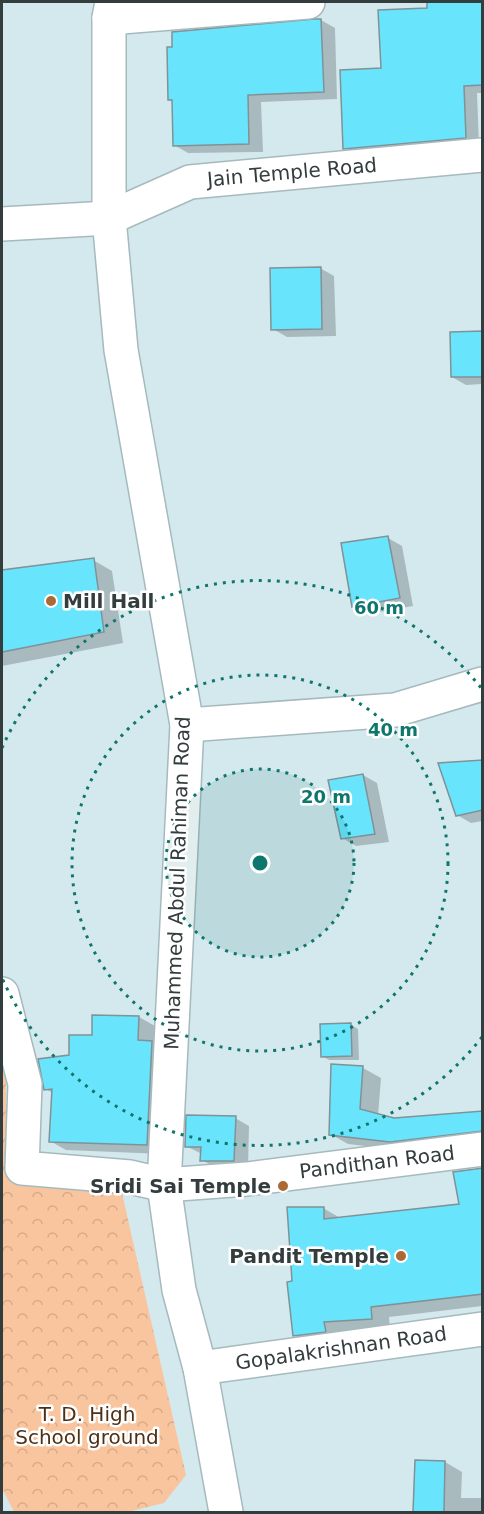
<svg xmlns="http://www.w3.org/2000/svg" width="484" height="1514" font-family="'DejaVu Sans',sans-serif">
  <defs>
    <pattern id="forest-crowns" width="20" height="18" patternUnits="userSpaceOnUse" patternTransform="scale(1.5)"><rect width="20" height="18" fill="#f9c59f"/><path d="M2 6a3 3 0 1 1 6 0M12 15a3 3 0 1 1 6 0" fill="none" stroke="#d6aa8a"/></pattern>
  </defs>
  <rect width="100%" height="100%" fill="#d4e9ee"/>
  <path fill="url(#forest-crowns)" d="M2 1055 6 1079V1174L30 1185 122 1193 186 1475 164 1503 128 1512H14L2 1488Z"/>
  <g fill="#0003">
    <path d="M428 2H482V93H477L479 145 359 156 345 148 382 70 428 10Z"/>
    <path d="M321 20 335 28 337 99 261 102 263 152 188 153 174 145 173 102 169 100Z"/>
    <path d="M320 268 334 276 336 336 287 337 273 329Z"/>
    <path d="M482 333V384L466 385 452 377Z"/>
    <path d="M388 538 402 546 413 606 368 614 353 606Z"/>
    <path d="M93 560 112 571 123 643 2 666V572Z"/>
    <path d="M482 761V821L471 823 457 815Z"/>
    <path d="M363 775 377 783 389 842 356 846 342 838Z"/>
    <path d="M139 1017 155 1026 154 1043 168 1051 163 1154 66 1150 50 1141 53 1093 45 1089 70 1057 93 1036Z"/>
    <path d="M351 1025 358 1029 359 1060H329L322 1056Z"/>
    <path d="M332 1066 363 1068 381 1078 378 1116 394 1120 482 1113V1142L409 1151 348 1144 330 1134Z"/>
    <path d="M235 1118 249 1126 248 1168H216L202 1160V1154L186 1146Z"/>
    <path d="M482 1169V1306L389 1317 390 1329 342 1332 343 1341 312 1346 294 1335V1283L323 1208 342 1219 461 1205Z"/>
    <path d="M417 1461 445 1462 462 1472 461 1498H482V1512H415Z"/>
  </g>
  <g fill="#68e5fd" stroke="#7f9297" stroke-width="1.5">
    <path d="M427 2H483V85L464 86 466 138 343 149 340 70 381 68 378 10 427 8Z"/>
    <path d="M314 19H321L324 92 248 95 249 144 173 146 172 100H168L167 47H172V32Z"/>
    <path d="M321 267 322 329 271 330 270 268Z"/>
    <path d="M483 331V377H451L450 332Z"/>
    <path d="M388 536 400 598 352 607 341 543Z"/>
    <path d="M94 558 104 632 2 652V570Z"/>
    <path d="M483 760V810L456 816 438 763Z"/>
    <path d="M363 774 375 834 341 839 328 780Z"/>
    <path d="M92 1015 139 1016 138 1040 152 1041 147 1145 49 1142 52 1089 44 1090 38 1059 69 1055V1035H92Z"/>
    <path d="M351 1023 352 1056 321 1057 320 1024Z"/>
    <path d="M331 1064 363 1066 360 1109 394 1118 483 1111V1131L390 1142 329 1135Z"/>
    <path d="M186 1115 236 1116 234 1161H200L201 1147H185Z"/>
    <path d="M483 1168V1294L371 1307 372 1319 324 1322 326 1332 293 1336 287 1282 292 1281 287 1207H324V1219L459 1204 453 1172Z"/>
    <path d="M415 1460 445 1461 444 1512H413Z"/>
  </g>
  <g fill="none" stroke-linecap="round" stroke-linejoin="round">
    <g stroke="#a6babe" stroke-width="36">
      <g id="minor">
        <path d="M112 2 109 18V218L121 350 187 725 164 1185 179 1290 200 1368 226 1512"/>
        <path d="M109 18 308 2"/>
        <path d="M2 224 109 218 190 182 482 155"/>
        <path d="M187 725 395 710 482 684"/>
        <path d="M2 994 25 1084 22 1168 130 1177 164 1185 247 1179 482 1149"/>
        <path d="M200 1368 482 1329"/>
      </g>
    </g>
    <use href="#minor" stroke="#fff" stroke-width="33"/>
  </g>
  <circle cx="260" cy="863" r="94" fill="#0f766e" fill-opacity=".12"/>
  <g fill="none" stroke="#0f766e" stroke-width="3" stroke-dasharray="3 6">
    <circle cx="260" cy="863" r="94"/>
    <circle cx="260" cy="863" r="188"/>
    <path d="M482 1037A282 282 0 0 1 2 978M2 748A282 282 0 0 1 482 689"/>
  </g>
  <g fill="#ab6a34" stroke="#fff" stroke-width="2">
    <circle cx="51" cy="601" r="6"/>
    <circle cx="283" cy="1186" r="6"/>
    <circle cx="401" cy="1256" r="6"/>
  </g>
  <g text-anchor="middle" stroke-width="5" stroke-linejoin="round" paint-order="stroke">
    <g font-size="20" fill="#343d3e" stroke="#fff">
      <text transform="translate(292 172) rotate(-5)" y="7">Jain Temple Road</text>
      <text transform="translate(177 883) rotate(-88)" y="7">Muhammed Abdul Rahiman Road</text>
      <text transform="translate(377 1162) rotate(-7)" y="7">Pandithan Road</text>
      <text transform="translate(341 1348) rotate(-8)" y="7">Gopalakrishnan Road</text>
    </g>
    <g font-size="20" font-weight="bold" fill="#343d3e" stroke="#fff" text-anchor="end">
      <text x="63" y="608" text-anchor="start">Mill Hall</text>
      <text x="271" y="1193">Sridi Sai Temple</text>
      <text x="389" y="1263">Pandit Temple</text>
    </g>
    <g font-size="20" fill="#4e3017" stroke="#fff">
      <text x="87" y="1421">T. D. High<tspan x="87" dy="23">School ground</tspan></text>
    </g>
  </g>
  <circle cx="260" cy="863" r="9" fill="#0f766e" stroke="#fff" stroke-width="3"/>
  <g font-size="18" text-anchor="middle" font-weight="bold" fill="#0f766e" stroke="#fff" stroke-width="5" stroke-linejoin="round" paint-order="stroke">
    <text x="379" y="614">60 m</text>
    <text x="393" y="736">40 m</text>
    <text x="326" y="803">20 m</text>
  </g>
  <rect width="484" height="1514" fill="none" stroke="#343d3e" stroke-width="6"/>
</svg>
